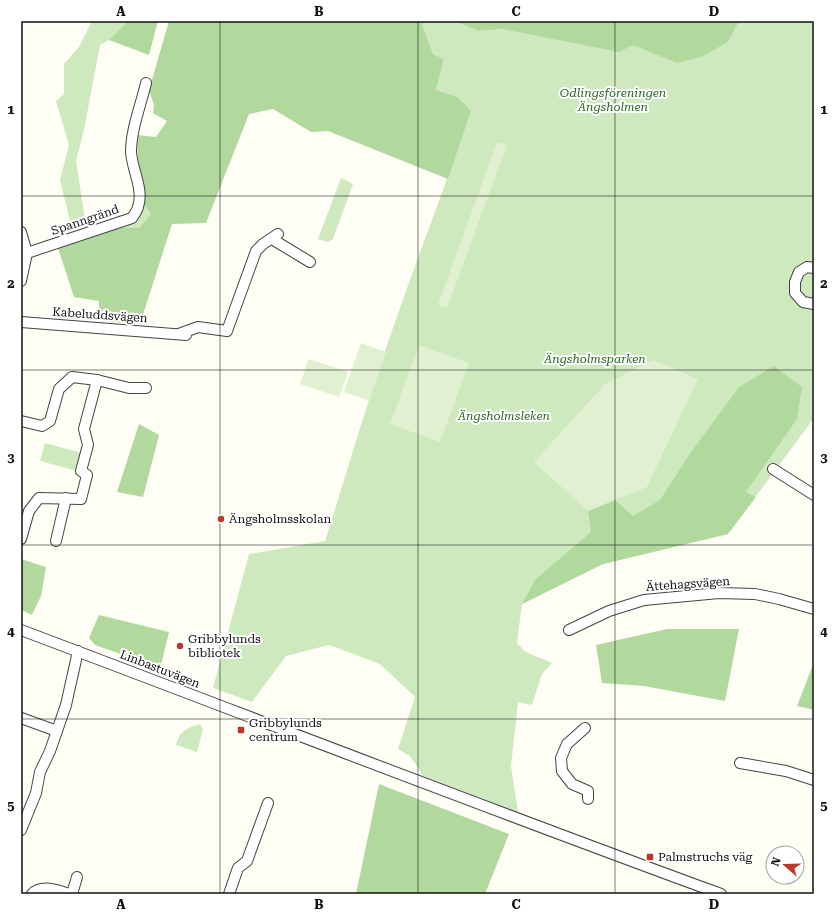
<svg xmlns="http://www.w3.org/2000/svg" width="835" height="915" font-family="'Roboto Serif',serif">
  <rect width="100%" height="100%" fill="#fffef4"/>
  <g fill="#cfe9be">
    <path d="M92 21H128L109 40 100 45 84 130 76 161 86 226 72 229 60 180 69 145 56 101 64 94V64L79 47Z"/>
    <path d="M421 21H453L479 31 623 21H814V418L728 534 603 564 522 604 517 643 526 652 552 663 542 674 532 705 518 702 511 766 518 812 423 776 410 756 398 749 415 697 380 664 329 645 286 656 252 702 213 688 249 554 325 541C350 462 373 383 401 305 424 240 449 176 471 111L458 97 436 90 444 59 433 54Z"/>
    <path d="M341 178 353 184 333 239 328 242 318 239Z"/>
    <path d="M144 205 151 214 139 228 121 227 138 214Z"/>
    <path d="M45 443 82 453 77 471 40 461Z"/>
    <path d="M200 724 203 730 197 752 176 745C179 731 187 728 200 724Z"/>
  </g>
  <g fill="#b1d99e">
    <path d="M128 21H158L149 55 109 40Z"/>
    <path d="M169 21H421L433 54 444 59 436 90 458 97 471 111 448 179 328 131 311 132 273 109 249 114 206 223 172 224 140 324 99 321V301L74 297 58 248 121 227 139 228 151 214 144 205 138 166 137 135 156 137 167 121 153 113 154 105 149 90Z"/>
    <path d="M453 21H739L728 42 701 57 677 63 633 45 619 52 503 29 479 31Z"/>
    <path d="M774 366 802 387 797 419 746 492 756 497 728 534 603 564 522 604 535 580 591 532 588 511 615 500 633 516 660 500 689 455 739 387Z"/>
    <path d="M139 424 159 435 143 497 117 492Z"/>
    <path d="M21 559 46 567 41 596 32 615 21 610Z"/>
    <path d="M99 615 169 632 161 665 149 664 95 645 89 638Z"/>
    <path d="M667 629H739L725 701 644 686 602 683 596 645Z"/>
    <path d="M814 662V710L797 706Z"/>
    <path d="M379 784 509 834 485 894H356Z"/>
  </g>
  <g fill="#e1f0d0">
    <path d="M497 142 507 145 447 308 438 305Z"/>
    <path d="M361 343 386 352 369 401 344 392Z"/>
    <path d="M419 345 469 363 440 442 390 424Z"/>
    <path d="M309 359 348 372 339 397 300 384Z"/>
    <path d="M653 360 698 379 647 487 588 511 534 462 605 384Z"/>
  </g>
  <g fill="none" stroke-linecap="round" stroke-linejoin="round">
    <g stroke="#444" stroke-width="12">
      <g id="street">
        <path d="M21 232 27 253 21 281"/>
        <path d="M272 239 310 262"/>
        <path d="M27 253 132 218C134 215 137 211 138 207 144 189 132 170 131 152 131 129 141 105 146 83"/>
        <path d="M814 268 807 267 799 272 795 282V293L803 302 814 304"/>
        <path d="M21 322 186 335"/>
        <path d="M179 334 198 327 227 331 256 251 263 244 278 234"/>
        <path d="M21 421 42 426 50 421 59 389 72 377 97 380"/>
        <path d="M773 469 814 495"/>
        <path d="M21 539 29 511 39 498 81 499 87 475 81 471 88 445 84 429 97 380 129 388H146"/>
        <path d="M56 541 66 498"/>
        <path d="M21 630C254 718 486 808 721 894"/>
        <path d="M569 630 609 611 644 600 719 593 755 594 779 599 814 609"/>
        <path d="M21 718 57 731"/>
        <path d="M585 728 567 744 561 758 562 771 572 784 588 791V799"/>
        <path d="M740 763 786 771 814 780"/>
        <path d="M21 830 36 793 40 772 50 751 66 705 78 651"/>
        <path d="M32 894C41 884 58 890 69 894"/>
        <path d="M72 894 77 877"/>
        <path d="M229 894 238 868 247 861 268 803"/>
      </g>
    </g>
    <use href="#street" stroke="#fff" stroke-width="10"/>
  </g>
  <path fill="none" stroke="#111" stroke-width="1" stroke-opacity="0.55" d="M220 21V894M418 21V894M615 21V894M21 196H814M21 370H814M21 545H814M21 719H814"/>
  <g fill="#bd372c" stroke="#fff" stroke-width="1.5">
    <circle cx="221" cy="519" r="4"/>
    <circle cx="180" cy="646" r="4"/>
    <rect x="237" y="726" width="8" height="8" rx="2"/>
    <rect x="646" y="853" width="8" height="8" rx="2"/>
  </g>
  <g text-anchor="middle" stroke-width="4" stroke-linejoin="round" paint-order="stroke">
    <g font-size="12" font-style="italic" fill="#286722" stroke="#fff">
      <text x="613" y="97">Odlingsföreningen<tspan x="613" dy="14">Ängsholmen</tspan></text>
      <text x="595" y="363">Ängsholmsparken</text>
      <text x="504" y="420">Ängsholmsleken</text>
    </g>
    <g font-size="12" fill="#111" stroke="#fff">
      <text transform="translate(85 220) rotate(-19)" y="4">Spanngränd</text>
      <text transform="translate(100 315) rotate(4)" y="4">Kabeluddsvägen</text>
      <text transform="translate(688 584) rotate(-4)" y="4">Ättehagsvägen</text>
      <text transform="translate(160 669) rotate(21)" y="4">Linbastuvägen</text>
    </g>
    <g font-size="12" fill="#111" stroke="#fff" text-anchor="start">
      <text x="229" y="523">Ängsholmsskolan</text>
      <text x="188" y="643">Gribbylunds<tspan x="188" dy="14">bibliotek</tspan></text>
      <text x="249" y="727">Gribbylunds<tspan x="249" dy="14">centrum</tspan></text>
      <text x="658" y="861">Palmstruchs väg</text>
    </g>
  </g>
  <rect width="835" height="915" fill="none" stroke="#ffffff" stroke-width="44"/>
  <g transform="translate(785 865) rotate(290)"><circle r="19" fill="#ffffff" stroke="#a0a0a0"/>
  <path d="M0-3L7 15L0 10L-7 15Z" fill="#bd372c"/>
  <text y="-6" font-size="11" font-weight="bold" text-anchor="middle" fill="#111111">N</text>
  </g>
  <rect x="22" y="22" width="791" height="871" fill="none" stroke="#111" stroke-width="1.5"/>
  <g font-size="13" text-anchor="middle" font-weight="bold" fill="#111">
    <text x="121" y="16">A</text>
    <text x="319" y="16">B</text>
    <text x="516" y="16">C</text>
    <text x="714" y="16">D</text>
    <text x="11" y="114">1</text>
    <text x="824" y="114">1</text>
    <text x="11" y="288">2</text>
    <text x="824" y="288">2</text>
    <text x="11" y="462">3</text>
    <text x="824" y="462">3</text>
    <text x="11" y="636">4</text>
    <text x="824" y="636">4</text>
    <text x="11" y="810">5</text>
    <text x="824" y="810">5</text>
    <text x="121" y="909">A</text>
    <text x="319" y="909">B</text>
    <text x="516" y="909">C</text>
    <text x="714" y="909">D</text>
  </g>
</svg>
